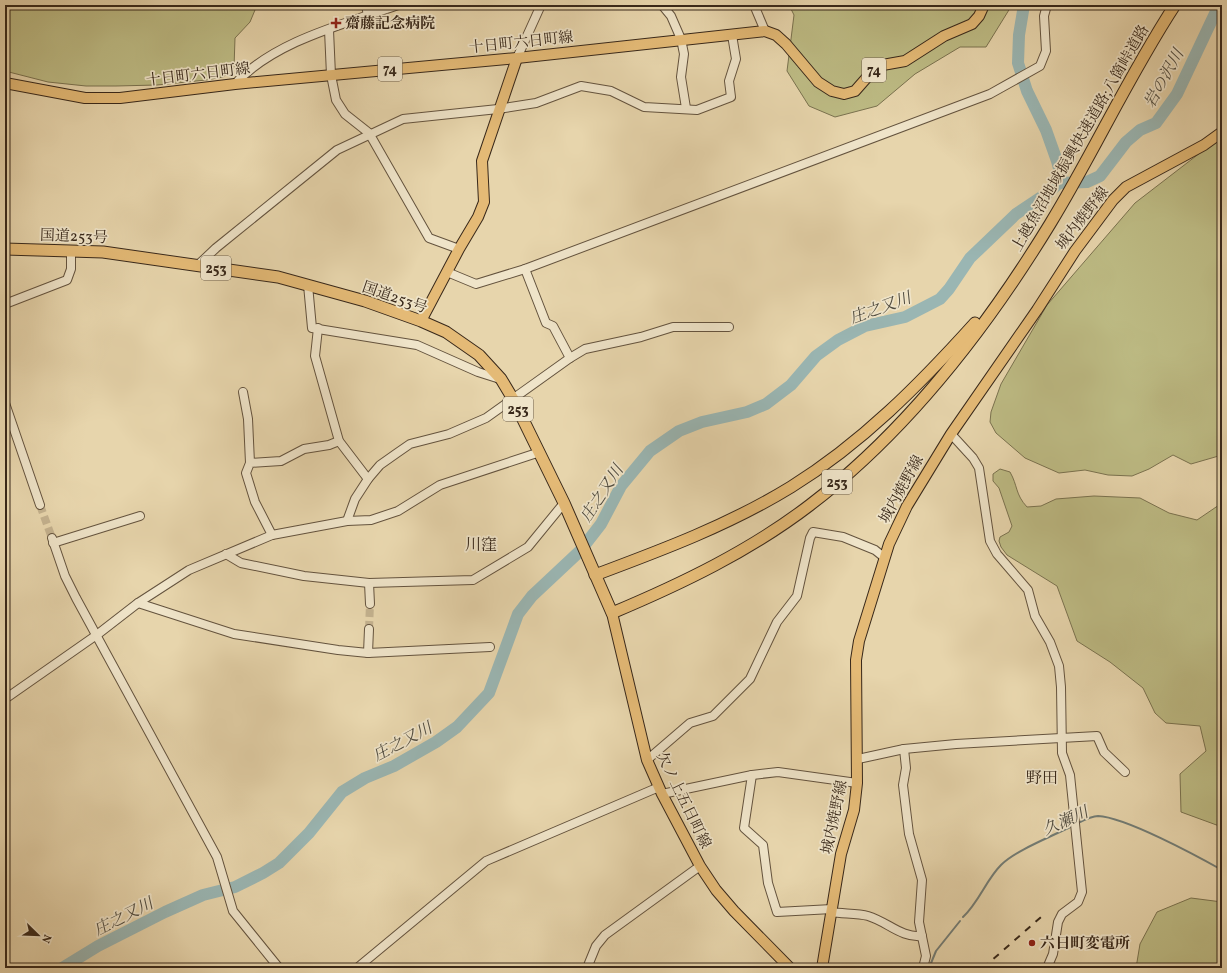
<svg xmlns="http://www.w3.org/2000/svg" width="1227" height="973" font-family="Vollkorn,'Noto Serif JP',serif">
  <rect width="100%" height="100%" fill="#e7d5ac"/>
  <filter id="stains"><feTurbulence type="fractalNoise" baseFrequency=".005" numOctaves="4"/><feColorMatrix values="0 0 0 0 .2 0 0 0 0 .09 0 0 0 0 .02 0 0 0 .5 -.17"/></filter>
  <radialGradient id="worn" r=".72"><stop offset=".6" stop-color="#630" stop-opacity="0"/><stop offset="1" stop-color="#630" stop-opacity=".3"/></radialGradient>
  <g fill="#bdbb84" stroke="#7a724f">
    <path d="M5 5H253L255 10 250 22 235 38 234 68 223 77 206 80 157 85 116 86H86L48 82 5 71Z"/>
    <path d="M789 5H1012L986 47H960L915 74 877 106 835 117 809 106 787 71 794 15Z"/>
    <path d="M1222 136V455L1191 464 1173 455 1149 469 1132 476 1108 475 1085 470 1059 473 1025 458 996 433 990 422 991 412 1001 384 1047 305 1135 203Z"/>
    <path d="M1000 469 1010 472C1018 486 1015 494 1027 507L1041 506 1056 499 1094 496 1140 498 1169 513 1197 520 1222 503V827L1181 812 1180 774 1206 751 1200 726 1166 723 1155 713 1143 688 1110 662 1077 641 1057 586 1007 555 1001 547 999 541 1000 537 1009 532 1012 526 999 488 993 481V474Z"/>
    <path d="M1191 898 1222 902V968H1136L1140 944 1157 912Z"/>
  </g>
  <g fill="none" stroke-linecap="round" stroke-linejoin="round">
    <g stroke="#737d76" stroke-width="2">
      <path d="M1078 823C1084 820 1092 816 1098 816 1125 817 1197 856 1222 870"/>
      <path d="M963 917C979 902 986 880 1001 865 1016 850 1053 836 1072 826"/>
      <path d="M929 968 936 951 960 921"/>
    </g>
    <g stroke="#9ab6b3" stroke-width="12">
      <path d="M1059 183 1087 182 1100 176 1126 142 1140 130 1156 123 1177 94 1219 5"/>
      <path d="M62 968 98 946 165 912 203 895 235 887 263 873 279 863 309 833 342 792 365 778 394 766 436 742 457 727 489 693 518 614 532 596 580 551 601 524 621 486 650 451 679 431 702 422 747 412 766 404 791 385 816 356 838 340 865 326 905 317 940 299 949 289 970 258 1016 214 1049 192 1059 183 1061 176 1057 161 1046 130 1027 91 1018 63 1019 35 1024 5"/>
    </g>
    <g stroke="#c4b28f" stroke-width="8" stroke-dasharray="8 4" stroke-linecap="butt">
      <path d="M40 505 52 538"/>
      <path d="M369 629 370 604"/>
    </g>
    <g stroke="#64533e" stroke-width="10">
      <g id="minor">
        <path d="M366 5 368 16"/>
        <path d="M662 5 671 16 681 39 684 54 681 77 686 108"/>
        <path d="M754 5 765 31"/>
        <path d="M329 30 331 75 336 100 345 114 369 133 429 238 459 249"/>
        <path d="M517 58 541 5"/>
        <path d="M235 84C274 41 345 24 398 5"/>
        <path d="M198 265 216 248 337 150 403 119 498 109 536 103 581 86 611 91 644 107 697 110 731 97 729 81 736 59 732 35"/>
        <path d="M525 269 546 323 553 326 570 358"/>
        <path d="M447 272 476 284 525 269 990 94 1040 66 1046 51 1044 16 1047 5"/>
        <path d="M308 285 312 328 417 345 478 372 500 379"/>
        <path d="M5 304 67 280 71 269V250"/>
        <path d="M318 328 315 356 339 441 368 479"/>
        <path d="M243 392 248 419 250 463"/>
        <path d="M5 403 40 505"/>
        <path d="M951 434 973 458 979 468 990 541 997 554 1028 590 1035 616 1050 642 1059 666 1061 687 1062 753 1070 775 1082 892 1078 902 1062 914 1058 922 1053 954 1047 968"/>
        <path d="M347 521 355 499 368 479 380 465 397 453 410 444 449 434 486 418 570 358 585 349 641 337 673 327H729"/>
        <path d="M272 535 255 502 246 473 250 463 281 461 304 449 329 445 339 441"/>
        <path d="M52 538 65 576 76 598 217 857 233 911 279 968"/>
        <path d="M53 543 140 516"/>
        <path d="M226 554 241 563 304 576 369 583 473 580 528 547 564 503"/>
        <path d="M369 583 370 604"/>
        <path d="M138 603 234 634 338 650 368 653 490 647"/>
        <path d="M368 653 369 629"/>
        <path d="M5 699 98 634 138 603 189 570 272 535 347 521 371 520 398 511 440 485 540 452"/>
        <path d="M904 749 906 768 903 785 909 834 922 880 919 922 926 956 923 968"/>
        <path d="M858 759 904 749 956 744 1097 736 1104 752 1125 772"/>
        <path d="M647 760 690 723 713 716 750 679 777 622 797 596 810 538 813 532 843 537 875 550 885 558"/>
        <path d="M752 775 744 828 763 845 768 883 777 912 832 909"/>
        <path d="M662 794 752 775 778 772 857 783"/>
        <path d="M831 912C843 914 857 913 868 916 888 922 901 938 922 936"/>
        <path d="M357 968 486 861 659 787"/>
        <path d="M587 968 596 946 605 935 700 866"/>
      </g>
    </g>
    <g stroke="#38281a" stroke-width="12">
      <g id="major">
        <path d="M5 83 85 98H120L235 84 517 58 765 31 776 35 786 44 818 82 832 91 844 94 855 91 877 66 905 61 944 36 972 24 979 16 984 5"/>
        <path d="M421 321 459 249 478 217 484 202 482 161 517 58"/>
        <path d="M612 613 647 760 662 794 700 866 716 890 734 911 790 968"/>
        <path d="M822 968 841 854 854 810 857 783 856 660 859 641 889 544 907 506 951 434 1037 310 1075 251 1113 200 1126 187 1204 145 1222 132"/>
      </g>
    </g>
    <g stroke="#38281a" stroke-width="13">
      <g id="highway">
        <path d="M5 249 103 252 278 277 365 301 421 321 446 332 479 355 501 379 513 399 564 503 612 613C681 584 750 551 810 505 907 431 987 327 1050 224 1094 152 1129 75 1175 5"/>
        <path d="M595 575C662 550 729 525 791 487 862 443 920 384 975 323"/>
      </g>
    </g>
    <use href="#minor" stroke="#efe4c9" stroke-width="8"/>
    <use href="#major" stroke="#e4ba76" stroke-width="10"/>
    <use href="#highway" stroke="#e4ba76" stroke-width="11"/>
    <path stroke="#38281a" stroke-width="2" stroke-dasharray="7 7" stroke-linecap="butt" d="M983 968 1041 917"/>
  </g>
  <g fill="#8f2418" stroke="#efe4c9" stroke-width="1.5">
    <path d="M334 17h4v4h4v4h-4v4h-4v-4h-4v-4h4z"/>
    <circle cx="1032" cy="943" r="4"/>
  </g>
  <g text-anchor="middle" stroke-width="3.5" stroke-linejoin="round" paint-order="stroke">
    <g fill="#efe4c9" stroke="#6f604e" stroke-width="1">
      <rect x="378" y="57" width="24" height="24" rx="3"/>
      <rect x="862" y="58" width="24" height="24" rx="3"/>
      <rect x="201" y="256" width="30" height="24" rx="3"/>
      <rect x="503" y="397" width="30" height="24" rx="3"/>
      <rect x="822" y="470" width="30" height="24" rx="3"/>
    </g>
    <g font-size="14" font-weight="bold" fill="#38281a">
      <text x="390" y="74">74</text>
      <text x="874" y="75">74</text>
      <text x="216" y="273">253</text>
      <text x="518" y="414">253</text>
      <text x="837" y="487">253</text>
    </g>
    <g font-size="15" font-weight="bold" fill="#38281a" stroke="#efe4c9" text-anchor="start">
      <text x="345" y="28">齋藤記念病院</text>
      <text x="1040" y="948">六日町変電所</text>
    </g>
    <g font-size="15" fill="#38281a" stroke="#efe4c9">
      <text transform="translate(521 42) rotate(-6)" y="5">十日町六日町線</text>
      <text transform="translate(198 74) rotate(-7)" y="5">十日町六日町線</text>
      <text transform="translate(1080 138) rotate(-60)" y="5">上越魚沼地域振興快速道路;八箇峠道路</text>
      <text transform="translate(1082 218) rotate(-52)" y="5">城内焼野線</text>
      <text transform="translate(74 236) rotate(2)" y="5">国道253号</text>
      <text transform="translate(395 297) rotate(19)" y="5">国道253号</text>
      <text transform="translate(901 489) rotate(-61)" y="5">城内焼野線</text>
      <text transform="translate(684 800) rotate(64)" y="5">欠ノ上五日町線</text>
      <text transform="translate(834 817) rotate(-78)" y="5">城内焼野線</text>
    </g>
    <g font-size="16" font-style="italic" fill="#504c40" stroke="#efe4c9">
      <text transform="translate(1163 78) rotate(-61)" y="6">岩の沢川</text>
      <text transform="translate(880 307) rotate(-20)" y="6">庄之又川</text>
      <text transform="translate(601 493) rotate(-57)" y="6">庄之又川</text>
      <text transform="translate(402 741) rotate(-28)" y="6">庄之又川</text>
      <text transform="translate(1065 820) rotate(-24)" y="6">久瀬川</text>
      <text transform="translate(123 916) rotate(-27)" y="6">庄之又川</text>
    </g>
    <g font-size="16" fill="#38281a" stroke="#efe4c9">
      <text x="481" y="550">川窪</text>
      <text x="1042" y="783">野田</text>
    </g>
  </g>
  <rect width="1227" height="973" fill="none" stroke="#e7d5ac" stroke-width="20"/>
  <rect x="6" y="6" width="1215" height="961" fill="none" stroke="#38281a" stroke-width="2"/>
  <rect x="10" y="10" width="1207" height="953" fill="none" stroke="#38281a"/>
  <g transform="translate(38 935) rotate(113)" stroke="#efe4c9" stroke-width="3" paint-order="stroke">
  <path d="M0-3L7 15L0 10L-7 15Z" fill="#38281a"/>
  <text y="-6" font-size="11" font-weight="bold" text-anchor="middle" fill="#38281a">N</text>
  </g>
  <rect width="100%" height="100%" filter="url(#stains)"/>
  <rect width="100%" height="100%" fill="url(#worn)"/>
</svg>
